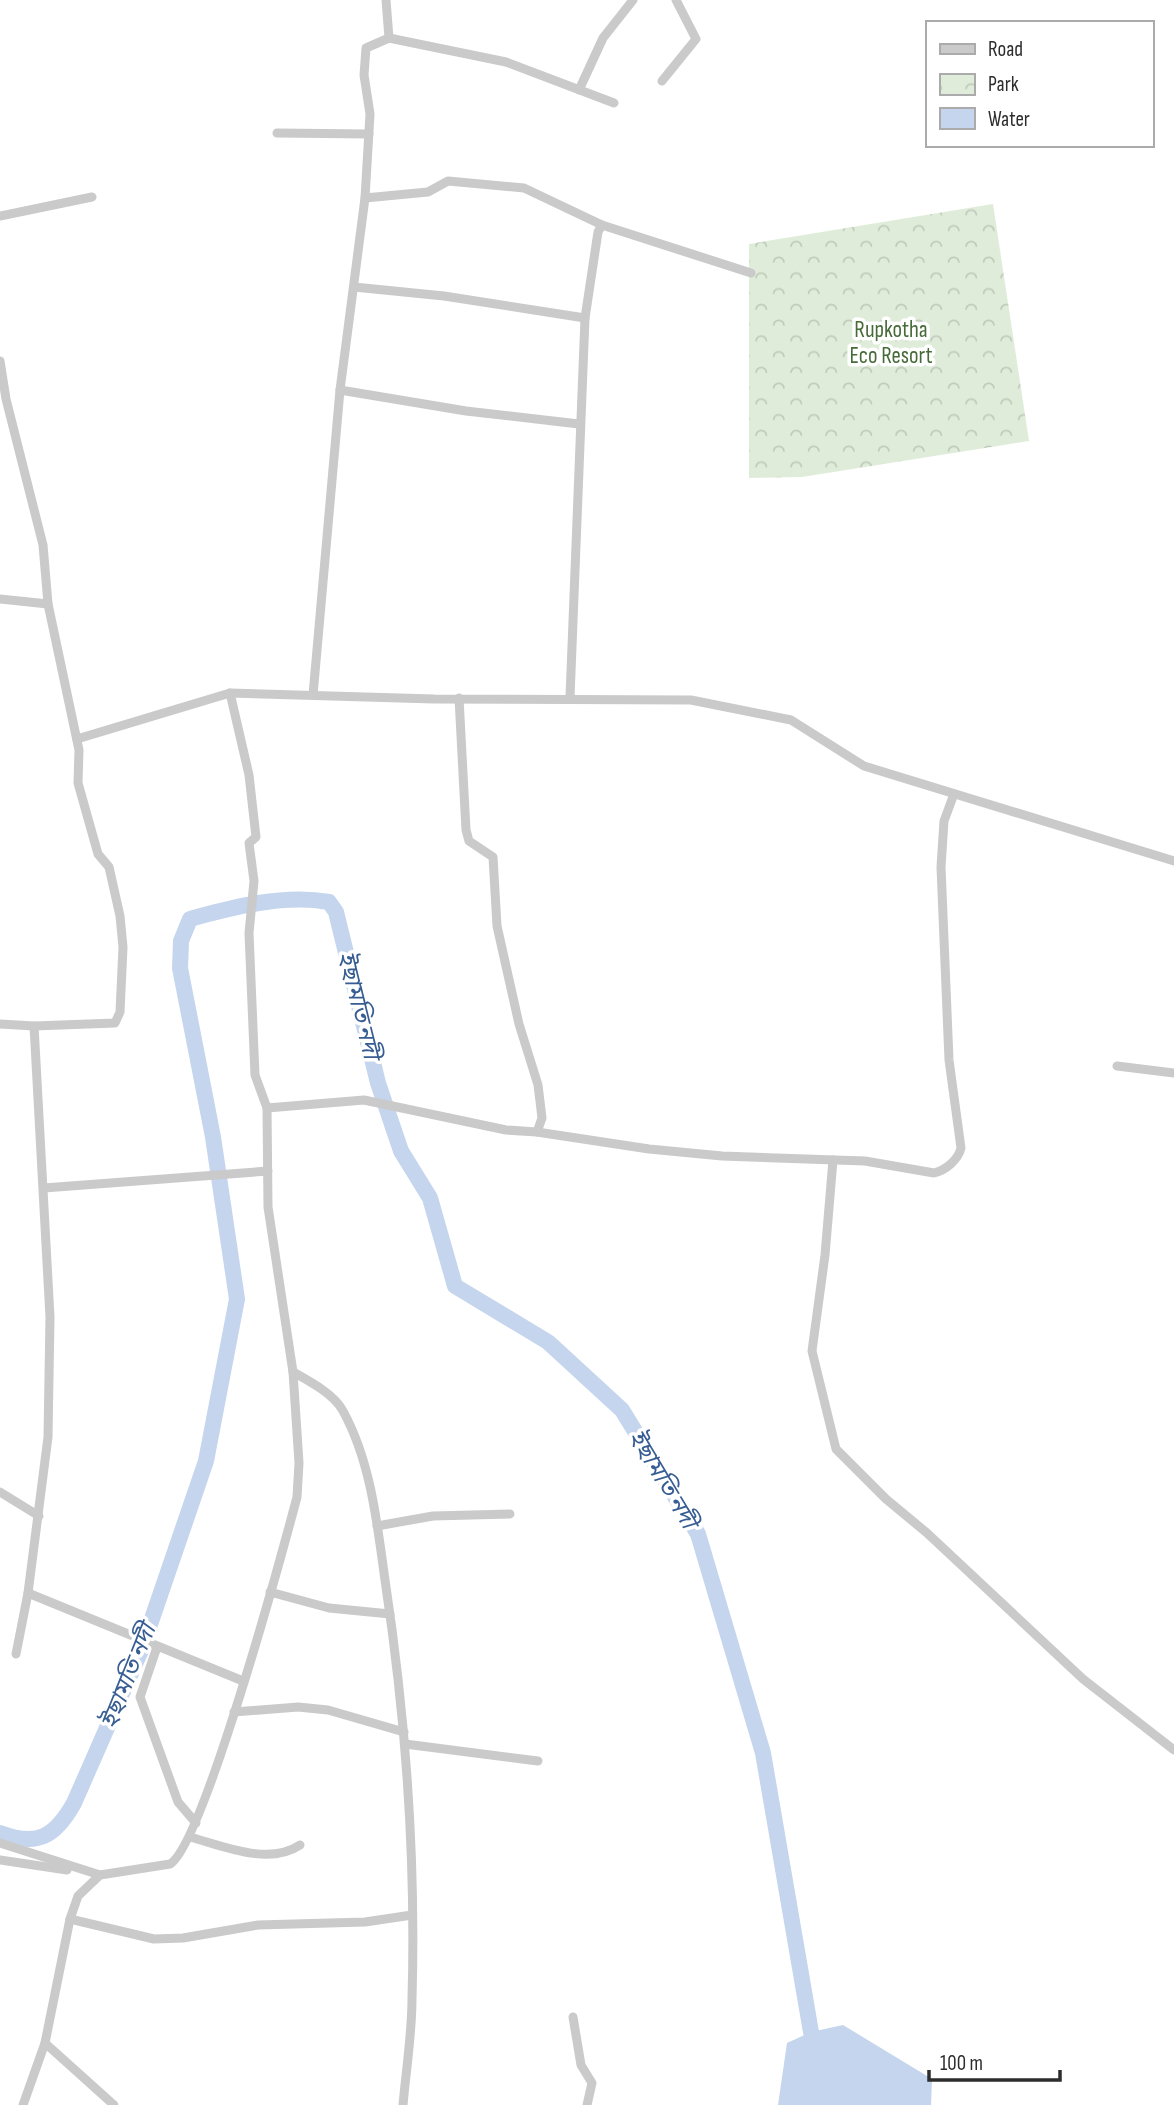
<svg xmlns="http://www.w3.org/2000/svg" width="1174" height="2105" font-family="'Sofia Sans Condensed','Noto Sans Bengali',sans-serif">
  <defs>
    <pattern id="park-crowns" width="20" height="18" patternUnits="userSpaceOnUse" patternTransform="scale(1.75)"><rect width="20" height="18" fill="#e0ecda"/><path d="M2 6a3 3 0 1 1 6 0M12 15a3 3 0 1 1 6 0" fill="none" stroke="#c0cbbb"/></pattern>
  </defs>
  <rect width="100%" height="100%" fill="#fff"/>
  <path fill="url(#park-crowns)" d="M993 204 1029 441 802 477 749 478V244Z"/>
  <path fill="#c4d5ed" d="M843 2025 932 2079 931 2105H778L787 2043 811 2032Z"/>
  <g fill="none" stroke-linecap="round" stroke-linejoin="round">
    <path stroke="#c4d5ed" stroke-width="16" d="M0 1833C37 1847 55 1837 74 1803L142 1648 206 1461 237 1299 213 1137 180 968 181 941 190 919C233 907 284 894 329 902L336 912 378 1083 401 1151 430 1198 455 1286 548 1342 622 1410 698 1534 763 1753 811 2032 817 2051"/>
    <g stroke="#cacaca" stroke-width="9">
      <path d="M389 38 506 62 614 103"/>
      <path d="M662 81 696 39 676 0"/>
      <path d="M579 90 603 38 633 0"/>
      <path d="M277 133 369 134"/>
      <path d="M365 198 428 192 448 181 524 188 602 225"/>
      <path d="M0 216 92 197"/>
      <path d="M354 287 444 296 585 318"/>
      <path d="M0 361 6 399 43 545 48 604 79 750 78 783 98 854 109 867 120 916 123 947 120 1012 115 1023 34 1026 0 1024"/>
      <path d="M340 390 466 411 579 424"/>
      <path d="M0 599 48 604"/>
      <path d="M313 695 340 390 365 198 370 114 364 75 366 48 389 38 386 0"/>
      <path d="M570 697 585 318 598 232 602 225 751 273"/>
      <path d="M77 739 230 693 434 699 691 700 791 720 864 766 1174 861"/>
      <path d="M1117 1066 1174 1073"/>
      <path d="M267 1108 364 1100 506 1130 537 1132 542 1118 538 1085 519 1024 497 926 493 857 469 841 466 830 459 698"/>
      <path d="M537 1132 649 1149 722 1156 865 1161 934 1173C946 1170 958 1160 961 1148L949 1060 941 867 944 821 954 794"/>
      <path d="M833 1160 825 1255 812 1351 836 1449 886 1499 927 1533 1083 1679 1174 1750"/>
      <path d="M44 1188 268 1171"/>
      <path d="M293 1372C309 1381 334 1394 343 1411 371 1462 377 1523 385 1580 406 1719 416 1859 412 1999 412 2034 406 2070 403 2105"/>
      <path d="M0 1492 39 1516"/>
      <path d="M377 1526 433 1516 510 1514"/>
      <path d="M270 1592 329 1608 390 1614"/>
      <path d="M28 1593 243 1681"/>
      <path d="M157 1647 140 1697 178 1802 196 1823"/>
      <path d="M16 1654 28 1593 48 1437 50 1317 34 1026"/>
      <path d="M234 1712 298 1707 328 1710 404 1732"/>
      <path d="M405 1744 538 1761"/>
      <path d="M190 1837C223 1846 269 1866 300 1845"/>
      <path d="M0 1843 100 1875"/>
      <path d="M0 1860 67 1870"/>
      <path d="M70 1919 154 1939 183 1938 258 1925 365 1922 412 1915"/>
      <path d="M573 2017 581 2065 592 2083 587 2105"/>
      <path d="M45 2043 114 2105"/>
      <path d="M23 2105 45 2043 70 1919 78 1896 100 1875 170 1864C203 1845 283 1550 297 1497L299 1463 293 1372 268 1207 267 1108 255 1075 249 933 254 881 249 843 256 837 249 775 230 693"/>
    </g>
  </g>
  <g text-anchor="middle" stroke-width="7" stroke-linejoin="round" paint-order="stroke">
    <g font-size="23" fill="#466b38" stroke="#fff">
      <text x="891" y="337">Rupkotha<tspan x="891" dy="26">Eco Resort</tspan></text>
    </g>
    <g font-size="24" font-style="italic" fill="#375d93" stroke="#fff">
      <text transform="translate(359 1005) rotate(76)" y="8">ইছামতি নদী</text>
      <text transform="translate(663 1479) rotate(59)" y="8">ইছামতি নদী</text>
      <text transform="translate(128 1676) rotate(-68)" y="8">ইছামতি নদী</text>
    </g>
  </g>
  <rect x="926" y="21" width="228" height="126" fill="#ffffff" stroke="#ababab" stroke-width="2"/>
  <rect x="940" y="44" width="35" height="10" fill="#cacaca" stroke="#ababab" stroke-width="2"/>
  <text x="988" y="56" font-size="21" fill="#2d2d2d">Road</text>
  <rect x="940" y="74" width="35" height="21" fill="url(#park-crowns)" stroke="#ababab" stroke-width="2"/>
  <text x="988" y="91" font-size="21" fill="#2d2d2d">Park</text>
  <rect x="940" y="108" width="35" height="21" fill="#c4d5ed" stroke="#ababab" stroke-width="2"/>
  <text x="988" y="126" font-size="21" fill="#2d2d2d">Water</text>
  <path d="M929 2070v10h131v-10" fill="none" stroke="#2d2d2d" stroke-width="3.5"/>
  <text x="940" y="2070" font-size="21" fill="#2d2d2d" stroke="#ffffff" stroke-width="5" paint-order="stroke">100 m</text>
</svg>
